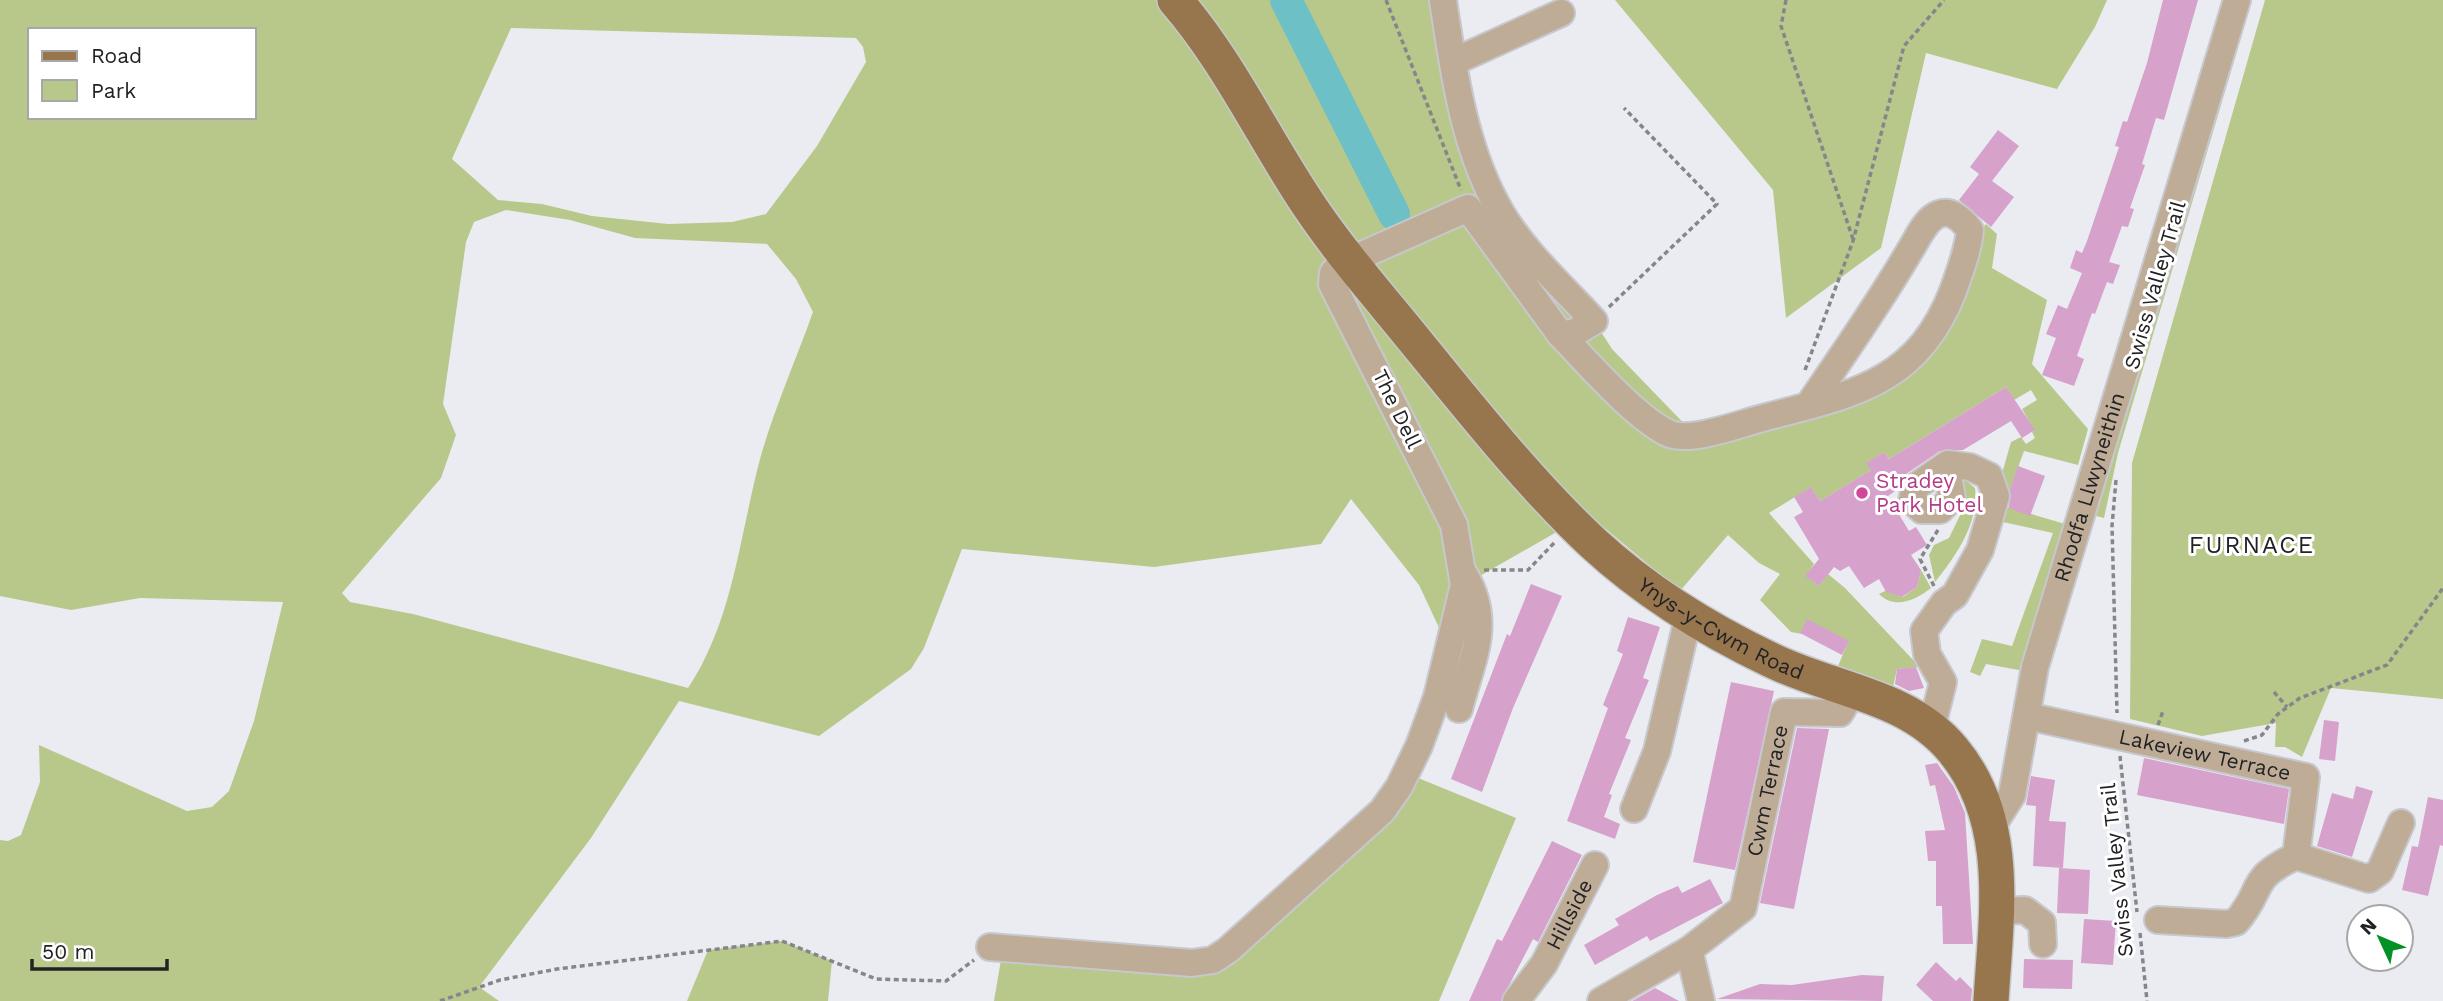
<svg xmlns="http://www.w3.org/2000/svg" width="2443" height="1001" font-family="'Work Sans',sans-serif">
  <rect width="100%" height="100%" fill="#eaecf2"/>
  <g fill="#b8c88b" fill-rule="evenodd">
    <path d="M0 0H1443L1491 194 1594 321 1612 349 1698 438 1891 377 1971 243 1986 224 1997 234 1992 268 2047 300 2032 364 2088 429 2078 465 2024 451 2004 506 2065 524 2041 600 2024 671 1986 664 1980 676 1970 672 1982 639 2012 646 2053 533 1989 519 2011 442 2021 437 2026 444 2035 438 2032 432 2034 430 2022 409 2037 400 2031 390 2014 400 2006 387 1889 459 1884 452 1867 463 1871 470 1820 501 1811 487 1769 513 1814 564 1806 576 1819 586 1828 574 1845 588 1917 664 1918 667 1897 669 1892 692 1836 671 1848 642 1791 632 1760 600 1780 574 1759 563 1728 535 1680 591 1588 514 1464 585 1449 649 1419 585 1351 499 1321 544 1154 567 962 549 924 648 911 669 819 736 679 701 591 838 479 987 499 1001H0V840L8 841 21 835 40 782 39 745 187 811 212 807 229 791 254 721 283 602 140 598 71 610 0 596ZM511 28 856 38 863 47 866 62 817 146 766 214 732 222 668 224 592 216 542 204 498 200 452 159ZM30 30H254V117H30ZM506 210 570 220 635 238 767 244 796 279 813 312C796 360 774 409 760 459 740 534 733 621 688 688L413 614 350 602 342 593 441 478 456 435 443 404 466 242 474 222Z"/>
    <path d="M1615 0H2107L2095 27 2057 89 1926 53 1881 248 1786 318 1773 190Z"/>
    <path d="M2245 0H2252L2118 453 2104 518 2092 515Z"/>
    <path d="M2265 0H2443V699L2331 688 2302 757 2285 747H2275L2276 723 2202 736 2130 719 2132 463Z"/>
    <path d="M1943 477 1964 479 1975 488C1979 523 1956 556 1935 582L1929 555 1934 545 1949 538 1967 501 1963 488Z"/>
    <path d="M1921 570 1931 588C1916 600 1895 610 1879 594L1885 591 1903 597 1917 587Z"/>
    <path d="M1406 773 1516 818 1439 1001H994L1003 948 1213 960Z"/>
    <path d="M782 941 832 961 828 1001H687L708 950Z"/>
  </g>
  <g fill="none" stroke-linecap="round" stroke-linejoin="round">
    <path stroke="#6cc0c6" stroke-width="32" d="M1286 0 1394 214"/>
  </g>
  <g fill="#d6a1cb">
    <path d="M2163 0H2198L2164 120 2156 118 2142 164 2145 165 2130 208 2134 209 2128 227 2122 226 2109 262 2120 265 2113 284 2107 282 2095 314 2092 313 2077 356 2084 359 2074 386 2042 375 2056 338 2046 334 2058 305 2067 309 2082 273 2070 268 2076 250 2082 253 2087 241 2119 147 2115 146 2123 121 2127 122 2147 63Z"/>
    <path d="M1998 130 2019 146 1992 181 2014 197 1991 227 1959 200 1979 174 1970 167Z"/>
    <path d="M2006 387 2035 430 2022 438 2011 421 1963 450 1940 451 1906 474 1898 489 1888 496 1909 531 1916 527 1927 545 1911 555 1921 570 1917 587 1902 597 1886 592 1879 579 1864 588 1849 566 1840 571 1834 567 1819 586 1805 576 1819 559 1794 517 1803 512 1794 497 1811 487 1820 501 1871 470 1866 463 1884 452 1889 459Z"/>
    <path d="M2018 466 2045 476 2030 516 2009 508 2010 489Z"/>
    <path d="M1531 584 1562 596 1513 708 1482 792 1451 779 1507 634 1510 636Z"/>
    <path d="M1628 617 1660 627 1643 678 1649 680 1625 738 1631 740 1609 794 1612 795 1604 817 1620 824 1615 839 1567 821 1608 708 1603 705 1623 654 1617 651Z"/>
    <path d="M1807 619 1849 641 1842 655 1800 633Z"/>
    <path d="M1916 667 1924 688 1909 691 1895 684 1897 669Z"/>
    <path d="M1731 682 1774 691 1735 870 1693 862Z"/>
    <path d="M2324 720 2339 722 2335 761 2319 759Z"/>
    <path d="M1797 728 1829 729 1794 909 1760 903Z"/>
    <path d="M2144 758 2289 789 2284 824 2137 795Z"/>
    <path d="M1937 763 1954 787 1965 813 1973 944H1943L1942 906H1936V861H1928L1925 831 1945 830 1935 785 1930 786 1925 765Z"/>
    <path d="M2031 776 2055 780 2049 821 2066 822 2063 868 2033 866 2036 806 2026 805Z"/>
    <path d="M2356 786 2373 791 2352 857 2317 846 2332 793 2353 799Z"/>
    <path d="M2428 797 2443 800V846L2440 845 2428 896 2402 890 2412 846 2418 847Z"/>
    <path d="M1552 841 1582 855 1538 942 1533 939 1501 1001H1469L1497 939 1502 941Z"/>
    <path d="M2059 868 2090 870 2088 914 2057 913Z"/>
    <path d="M1710 879 1723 903 1650 941 1647 936 1595 965 1584 945 1619 925 1615 919 1657 895 1678 886 1682 893Z"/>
    <path d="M2084 919 2116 921 2113 965 2081 963Z"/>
    <path d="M2024 959 2073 960 2072 989 2023 988Z"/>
    <path d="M1936 962 1956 981 1960 977 1972 989 1971 1001H1933L1916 985Z"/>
    <path d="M1862 975 1884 976 1882 1001 1717 999 1760 984 1792 985Z"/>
    <path d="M1655 988 1679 1001H1632Z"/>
  </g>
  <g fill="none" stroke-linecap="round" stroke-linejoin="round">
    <g stroke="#c6c8cd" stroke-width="30">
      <g id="minor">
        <path d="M1453 62 1561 13"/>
        <path d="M1560 334C1585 360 1638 421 1670 434 1691 442 1737 425 1759 419 1847 395 1916 387 1953 291 1960 271 1968 251 1970 230 1963 221 1952 209 1939 214 1925 219 1917 240 1909 252 1878 305 1843 355 1808 406"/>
        <path d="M1459 709C1472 658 1493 623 1464 574"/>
        <path id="s1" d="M2027 716 2306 777 2296 856"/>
        <path d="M1932 726 1943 682 1927 654 1924 631 1944 603 1955 595 1980 550 1996 496 1989 476 1970 467 1948 464 1915 487 1912 501 1922 510H1940L1952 498 1949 482 1936 473"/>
        <path d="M1634 809 1657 751 1689 614"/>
        <path id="s2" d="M1991 828 2012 795 2035 667 2237 0"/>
        <path d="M2296 856 2369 879 2380 871 2401 823"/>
        <path d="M1997 911 2025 910 2042 923 2043 944"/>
        <path d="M2158 920 2226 924 2236 922C2265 889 2247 879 2296 856"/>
        <path d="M990 947 1192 963 1213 960 1228 950 1382 811 1399 787 1419 746 1437 697 1464 585 1454 525 1332 284 1333 273 1340 265 1468 208 1560 334 1574 333 1594 321C1563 287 1527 255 1503 216 1464 152 1454 73 1443 0"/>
        <path d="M1689 950 1701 1001"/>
        <path id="s3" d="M1516 1001 1544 964 1595 865"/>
        <path id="s4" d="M1601 1001 1689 950 1743 908 1784 712 1840 713 1853 690"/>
      </g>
    </g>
    <g stroke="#c6c8cd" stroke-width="38">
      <g id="major">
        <path id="s5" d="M1175 0C1229 62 1264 139 1310 207 1343 256 1383 301 1420 347 1475 414 1530 484 1593 543 1644 590 1708 630 1771 660 1832 690 1908 695 1953 750 2012 821 1996 916 1991 1001"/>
      </g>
    </g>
    <g stroke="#85868a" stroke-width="3.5" stroke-dasharray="5 3.5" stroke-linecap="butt">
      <path d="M1386 0 1461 190"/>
      <path d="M1786 0 1781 26 1853 239"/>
      <path d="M1609 307 1717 204 1624 108"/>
      <path d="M1805 370 1853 241 1904 46 1944 0"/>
      <path d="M2116 480 2112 526 2117 713"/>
      <path d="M1484 570H1528L1555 542"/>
      <path d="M1934 586 1920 559 1938 530"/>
      <path d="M2274 692 2287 707"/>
      <path d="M2158 725 2163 711"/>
      <path d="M2244 741 2262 735 2278 714 2300 698 2387 665 2443 588"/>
      <path d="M2120 756 2137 912"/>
      <path d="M2140 933 2147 1001"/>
      <path d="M440 1001 500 980 557 969 782 941 876 979 946 981 974 960"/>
    </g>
    <use href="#minor" stroke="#bfac96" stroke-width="26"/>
    <use href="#major" stroke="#97764d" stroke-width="35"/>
  </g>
  <circle fill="#d1479c" stroke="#fff" stroke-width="2.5" cx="1862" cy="493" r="7"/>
  <g text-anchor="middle" stroke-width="6" stroke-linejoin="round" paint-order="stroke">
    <g font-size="21" fill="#222225" stroke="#fff">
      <text transform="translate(2155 285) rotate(-74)" y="7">Swiss Valley Trail</text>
      <text transform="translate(1397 409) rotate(64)" y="7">The Dell</text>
      <text dy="7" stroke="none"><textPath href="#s2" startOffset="357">Rhodfa Llwyneithin</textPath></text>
      <text dy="7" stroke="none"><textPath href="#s5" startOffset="842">Ynys-y-Cwm Road</textPath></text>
      <text dy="7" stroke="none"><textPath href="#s1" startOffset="182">Lakeview Terrace</textPath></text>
      <text dy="7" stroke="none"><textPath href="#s4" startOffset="290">Cwm Terrace</textPath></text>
      <text transform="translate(2117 870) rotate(-96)" y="7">Swiss Valley Trail</text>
      <text dy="7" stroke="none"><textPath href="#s3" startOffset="102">Hillside</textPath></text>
    </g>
    <g font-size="21" fill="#b23c85" stroke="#fff" text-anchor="start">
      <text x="1876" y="488">Stradey<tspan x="1876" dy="24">Park Hotel</tspan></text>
    </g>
    <g font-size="24" letter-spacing="2" fill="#222225" stroke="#fff">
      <text x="2252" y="553">FURNACE</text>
    </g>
  </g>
  <rect x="28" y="28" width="228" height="91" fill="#ffffff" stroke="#a7a7a8" stroke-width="2"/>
  <rect x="42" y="51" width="35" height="10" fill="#97764d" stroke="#a7a7a8" stroke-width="2"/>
  <text x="91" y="63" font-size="21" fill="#222225">Road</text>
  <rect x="42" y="80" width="35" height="21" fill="#b8c88b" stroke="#a7a7a8" stroke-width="2"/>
  <text x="91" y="98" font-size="21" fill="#222225">Park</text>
  <g transform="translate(2380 938) rotate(314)"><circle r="33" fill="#ffffff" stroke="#a7a7a8" stroke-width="2"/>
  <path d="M0-5L12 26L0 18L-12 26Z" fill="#029125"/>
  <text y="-10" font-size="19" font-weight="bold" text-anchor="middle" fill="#222225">N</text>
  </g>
  <path d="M32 959v10h135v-10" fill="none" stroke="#222225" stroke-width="3.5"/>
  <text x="42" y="959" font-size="21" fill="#222225" stroke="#ffffff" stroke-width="5" paint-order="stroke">50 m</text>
</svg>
